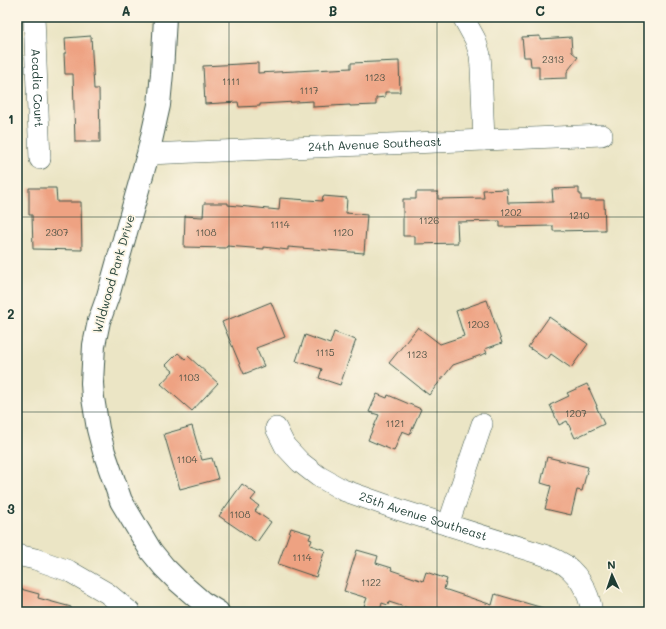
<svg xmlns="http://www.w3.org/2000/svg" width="666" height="629" font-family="Mali,sans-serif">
  <rect width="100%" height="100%" fill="#fcf5e5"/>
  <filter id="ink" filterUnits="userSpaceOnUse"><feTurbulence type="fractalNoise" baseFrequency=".025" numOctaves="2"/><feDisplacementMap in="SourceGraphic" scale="8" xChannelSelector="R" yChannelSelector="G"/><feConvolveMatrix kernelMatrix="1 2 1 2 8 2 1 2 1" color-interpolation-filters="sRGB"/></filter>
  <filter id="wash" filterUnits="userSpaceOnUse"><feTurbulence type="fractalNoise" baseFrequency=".012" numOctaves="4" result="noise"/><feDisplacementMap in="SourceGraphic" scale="16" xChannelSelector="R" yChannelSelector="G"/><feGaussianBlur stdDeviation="0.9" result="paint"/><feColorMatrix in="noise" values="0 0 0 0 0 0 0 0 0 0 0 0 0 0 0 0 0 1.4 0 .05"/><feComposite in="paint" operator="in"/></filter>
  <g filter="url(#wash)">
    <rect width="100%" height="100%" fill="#ebe5c5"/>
    <g id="blocks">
      <g fill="#eea282">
        <path d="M91 36 94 89H99L100 142H75L73 74H65L64 53H66L65 38Z"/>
        <path d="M540 36V39L571 37 572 52 578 57 567 72V78L539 79V66H531L530 57H524L522 37Z"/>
        <path d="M399 61 400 92H385V97L376 98V105L350 106V105L313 107V101L260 104V106L239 107 238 102 205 104 203 66 258 63V73L351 68V63Z"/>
        <path d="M29 188H56L57 202H81L82 250 33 249 32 215H29Z"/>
        <path d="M579 188V194H581V200H604L605 230 553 231V226L500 227V221L457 222 458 243 415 244V236H403V199H416V192H438V199L484 198 483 190 507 189 508 203 553 202 552 189Z"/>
        <path d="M323 196 347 198 346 213 367 215 364 253 288 247V250L264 247V249L227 246 226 248 184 247 185 216 203 217 204 203H228V205L279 210 280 198 322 201Z"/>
        <path d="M487 300 502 343 485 349 487 353 453 365 429 395 389 363 418 327 440 344 464 336 456 311Z"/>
        <path d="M271 302 285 337 256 348 264 366 244 374 222 322Z"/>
        <path d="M549 317 588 344 571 368 551 354 547 360 528 347Z"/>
        <path d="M334 332 356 340 340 385 319 378 322 369 296 361 305 335 330 344Z"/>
        <path d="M178 353 185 359 188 356 218 383 192 411 161 384 173 371 166 365Z"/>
        <path d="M587 384 597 406H596L604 424 575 438 567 421 559 425 550 405 569 396 567 393Z"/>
        <path d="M377 394 387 398 388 395 421 409 410 434 402 431 394 451 368 440 379 415 369 412Z"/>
        <path d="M192 426 202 460 212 458 218 479 180 489 164 434Z"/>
        <path d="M547 457 588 467 582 491 577 490 571 515 545 509 551 486 541 483Z"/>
        <path d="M242 484 256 494 251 500 259 506 255 511 271 522 257 542 219 516Z"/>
        <path d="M291 528 311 534 309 539 312 540 310 545 325 550 316 577 278 564Z"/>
        <path d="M357 550 378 556 376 563 392 568 391 570 423 581 426 572 447 579 444 589 492 605 495 594 543 608V612H420L389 602 388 605 382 603 380 611 364 606 367 598 344 591Z"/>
        <path d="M17 588 39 594 38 598 71 607V612H17Z"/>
      </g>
    </g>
  </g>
  <g filter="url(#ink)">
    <use href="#blocks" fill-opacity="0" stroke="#3e564a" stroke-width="1"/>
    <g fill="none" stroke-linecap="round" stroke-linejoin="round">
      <g stroke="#3e564a" stroke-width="22">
        <g id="street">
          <path id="s1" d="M34 17 40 159"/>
          <path d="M463 17 475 39 480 55 481 68 484 140"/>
          <path id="s2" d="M148 154 602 135"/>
          <path id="s3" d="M276 428 285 446 300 462 318 476 343 490 400 510 541 554C547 556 553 558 558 561 577 570 589 592 592 612"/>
          <path d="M448 525 482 424"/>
          <path d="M17 555 35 559 69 571 107 593 130 612"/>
        </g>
      </g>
      <g stroke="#3e564a" stroke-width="24">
        <path id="secondary" d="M165 17 162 73 159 105 148 154 108 296 99 321 94 345 92 383 93 398 98 429 104 452 121 501 151 551 164 567 179 582 202 602 218 612"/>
      </g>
      <use href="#street" stroke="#fff" stroke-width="21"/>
      <use href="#secondary" stroke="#fff" stroke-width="22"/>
    </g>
  </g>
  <path fill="none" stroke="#1f3d34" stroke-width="1" stroke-opacity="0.55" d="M229 17V612M437 17V612M17 217H649M17 412H649"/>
  <g text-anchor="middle" stroke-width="3.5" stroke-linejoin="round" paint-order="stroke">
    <g font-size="10" fill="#535648">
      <text x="553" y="63">2313</text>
      <text x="375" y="81">1123</text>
      <text x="231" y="85">1111</text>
      <text x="309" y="94">1117</text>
      <text x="511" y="216">1202</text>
      <text x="579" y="219">1210</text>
      <text x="429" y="224">1126</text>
      <text x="280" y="228">1114</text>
      <text x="57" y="236">2307</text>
      <text x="206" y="236">1108</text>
      <text x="343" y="236">1120</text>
      <text x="478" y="328">1203</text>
      <text x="325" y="356">1115</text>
      <text x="417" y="358">1123</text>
      <text x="189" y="381">1103</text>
      <text x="576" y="417">1207</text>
      <text x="395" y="427">1121</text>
      <text x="187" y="463">1104</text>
      <text x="240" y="518">1108</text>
      <text x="302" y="561">1114</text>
      <text x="371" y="586">1122</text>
    </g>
    <g font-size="12" fill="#1f3d34" stroke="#fcf5e5">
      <text dy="4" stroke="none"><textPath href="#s1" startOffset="71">Acadia Court</textPath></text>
      <text dy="4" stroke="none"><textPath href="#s2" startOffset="227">24th Avenue Southeast</textPath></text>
      <text transform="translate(114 274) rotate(-74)" y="4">Wildwood Park Drive</text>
      <text dy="4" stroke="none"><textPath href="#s3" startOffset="178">25th Avenue Southeast</textPath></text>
    </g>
  </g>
  <rect width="666" height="629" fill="none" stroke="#fcf5e5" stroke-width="44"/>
  <g transform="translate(612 575) rotate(357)" stroke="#fcf5e5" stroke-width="3" paint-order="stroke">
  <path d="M0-3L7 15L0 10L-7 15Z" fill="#1f3d34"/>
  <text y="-6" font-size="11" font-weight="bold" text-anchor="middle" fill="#1f3d34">N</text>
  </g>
  <rect x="22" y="22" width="622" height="585" fill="none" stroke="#1f3d34" stroke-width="1.5"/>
  <g font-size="13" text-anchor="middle" font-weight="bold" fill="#1f3d34">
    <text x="126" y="16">A</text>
    <text x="333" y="16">B</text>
    <text x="540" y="16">C</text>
    <text x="11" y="124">1</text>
    <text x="11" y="319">2</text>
    <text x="11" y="514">3</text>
  </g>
</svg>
